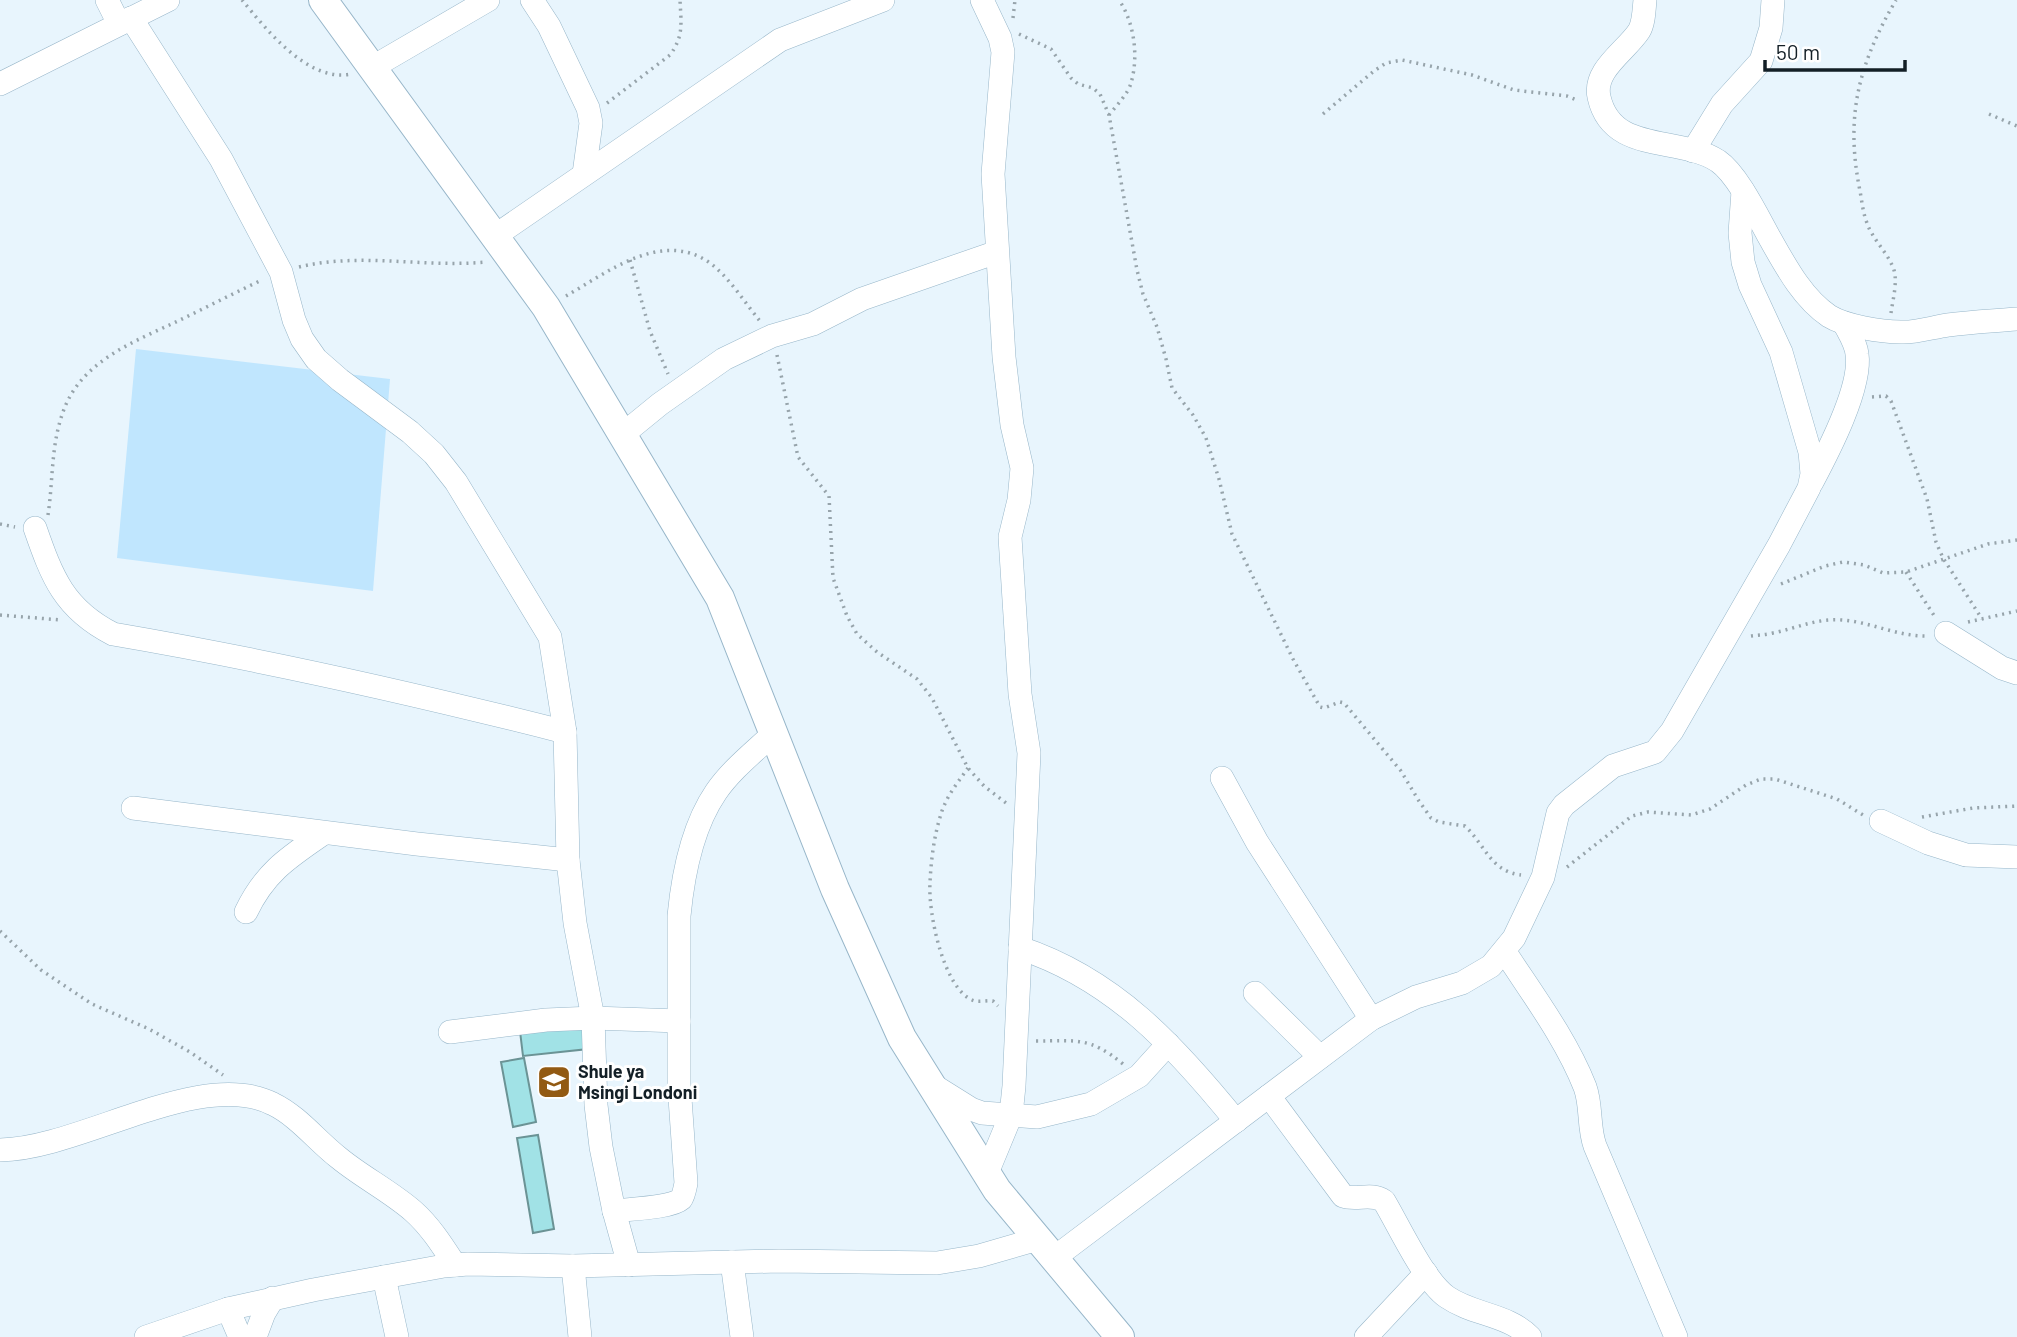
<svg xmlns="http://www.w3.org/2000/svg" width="2017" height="1337" font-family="Barlow,sans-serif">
  <rect width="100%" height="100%" fill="#e8f5fd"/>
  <path fill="#c0e6fe" d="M136 349 390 379 373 591 117 558Z"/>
  <g fill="#a1e2e6" stroke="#6b9395" stroke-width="2">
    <path d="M584 1023 588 1049 523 1056 520 1031Z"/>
    <path d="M524 1058 536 1122 513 1127 501 1062Z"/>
    <path d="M538 1135 554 1229 533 1233 517 1138Z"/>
  </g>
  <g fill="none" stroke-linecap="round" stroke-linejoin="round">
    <g stroke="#97b6c9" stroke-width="24">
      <g id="minor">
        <path d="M107 0 119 24"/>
        <path d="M532 0 549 26 588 108 591 123 584 174"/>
        <path d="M982 0 1000 38 1003 52 993 174 1004 357 1012 425 1022 468 1019 500 1010 537 1020 694 1029 753 1014 1086 1011 1115 987 1173"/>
        <path d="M1645 0C1644 9 1644 23 1639 31 1626 51 1593 70 1599 97 1612 155 1678 135 1718 161 1737 174 1757 215 1768 235 1784 263 1801 297 1829 316 1845 326 1881 332 1901 332 1916 333 1933 327 1948 325 1971 322 1994 321 2017 319"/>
        <path d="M131 18 221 159 281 272 294 320 302 339 316 359 340 380 410 432 434 454 456 482 550 637 565 732 568 860 575 923 593 1018 596 1105 601 1147 614 1211 629 1265"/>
        <path d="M373 67 488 0"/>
        <path d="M0 84 168 0"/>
        <path d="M1693 151 1722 104 1761 61 1771 28 1773 0"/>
        <path d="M495 236 780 40 883 0"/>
        <path d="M622 435 660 404 724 359 772 336 813 324 862 299 997 252"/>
        <path d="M1812 482C1828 452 1862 387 1857 354 1856 343 1849 333 1844 323"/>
        <path d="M35 528C52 577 64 609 113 634 265 660 416 694 565 732"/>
        <path d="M1946 633 2002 668 2017 673"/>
        <path d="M1222 778 1257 842 1371 1019"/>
        <path d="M133 808 417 844 568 860"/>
        <path d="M1881 821 1928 843 1966 855 2017 857"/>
        <path d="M246 912C265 872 289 857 324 833"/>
        <path d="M1020 948C1114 979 1175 1046 1236 1121"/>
        <path d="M1505 952C1533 995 1566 1039 1585 1087 1592 1106 1588 1127 1595 1146L1676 1337"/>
        <path d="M1255 993 1320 1057"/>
        <path d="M450 1032 546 1020 593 1018 679 1021"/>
        <path d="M931 1084 971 1109 982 1113 1037 1117 1091 1104 1139 1076 1168 1044"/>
        <path d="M1269 1096 1343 1196C1357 1201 1371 1192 1384 1201 1399 1226 1424 1281 1447 1297 1473 1315 1508 1314 1530 1337"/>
        <path d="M0 1150C81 1149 201 1067 273 1104 298 1116 317 1141 339 1158 362 1177 390 1191 413 1211 430 1226 442 1245 455 1265"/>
        <path d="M614 1211C628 1209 671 1208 681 1199 684 1195 685 1188 686 1183L679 1084V916C683 874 692 827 716 792 731 770 754 752 773 734"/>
        <path d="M1054 1258 1371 1019 1416 997 1462 983 1491 966 1514 938 1534 896 1543 877 1558 813 1564 805 1613 766 1655 752 1672 731 1779 545 1809 488 1812 474 1810 452 1781 352 1750 285 1743 262 1740 233 1743 191"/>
        <path d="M732 1262 742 1337"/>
        <path d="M573 1266 580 1337"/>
        <path d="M384 1277 397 1337"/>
        <path d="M228 1309 240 1337"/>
        <path d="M146 1337 228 1309 313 1290 444 1266 468 1264 573 1266 779 1261 937 1263 979 1256 1038 1239"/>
        <path d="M255 1337 264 1313 273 1298"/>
        <path d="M1366 1337 1426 1273"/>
      </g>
    </g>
    <g stroke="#97b6c9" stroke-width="30">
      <path id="major" d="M323 0 546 307 720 598 835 889 902 1038 997 1190 1120 1337"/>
    </g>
    <g stroke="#97a4ab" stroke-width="3.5" stroke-dasharray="2 5" stroke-linecap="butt">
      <path d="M242 0C266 29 308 83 351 74"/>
      <path d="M1013 18 1015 0"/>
      <path d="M1019 34 1051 49 1071 78 1078 84 1093 88 1100 94 1109 115 1137 270 1143 294 1157 327 1166 359 1172 388 1193 415 1206 438 1219 479 1232 534 1293 659 1320 707 1324 708 1340 702 1344 703 1401 771 1419 801 1431 818 1439 822 1465 826C1486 846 1490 871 1521 875"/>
      <path d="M607 103 670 55C684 36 681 23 680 0"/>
      <path d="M1323 114 1374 71 1386 63 1402 60 1472 75 1514 90 1567 96 1579 101"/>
      <path d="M1989 114 2017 126"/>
      <path d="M1109 115C1116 106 1128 94 1131 83 1139 56 1134 22 1119 0"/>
      <path d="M630 260 650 331 668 374"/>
      <path d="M299 267C361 252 423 268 486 262"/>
      <path d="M566 296C608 272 662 229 710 263 729 277 745 303 760 321"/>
      <path d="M1891 313C1893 298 1899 278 1892 265 1885 250 1872 238 1867 223 1863 213 1862 202 1860 191 1845 117 1858 65 1896 0"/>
      <path d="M777 355 798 457 829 496 833 578 847 616 857 634 877 652 917 679 932 698 968 768 984 786 1006 803"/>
      <path d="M1872 397 1886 396 1891 401 1927 499 1936 542 1943 558 1982 619"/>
      <path d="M48 515C53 482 51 447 62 415 79 361 134 342 180 320 207 307 234 293 262 280"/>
      <path d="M0 524 15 527"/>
      <path d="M1906 572 1935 617"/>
      <path d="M1781 584 1825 566 1843 562 1864 565 1883 573 1906 572 1988 544 2017 540"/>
      <path d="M0 615 61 620"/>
      <path d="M1968 622 2017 611"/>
      <path d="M1751 636C1758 635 1765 635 1773 633 1797 628 1817 618 1842 620 1871 622 1899 637 1928 636"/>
      <path d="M968 768C958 782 946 797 941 814 934 836 931 860 930 883 928 912 943 987 972 1000 978 1003 986 1000 993 1001L998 1006"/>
      <path d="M1922 817 1973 808 2017 806"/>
      <path d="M1567 867 1632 816 1648 812 1691 815 1710 809 1746 785 1761 779H1775L1837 799 1863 815"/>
      <path d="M0 931 41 970 92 1004 149 1029 190 1052 223 1075"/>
      <path d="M1036 1041C1076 1041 1089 1036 1123 1064"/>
    </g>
    <use href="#minor" stroke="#fff" stroke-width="23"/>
    <use href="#major" stroke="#fff" stroke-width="28"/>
  </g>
  <defs>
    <g id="school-square" transform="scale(1.75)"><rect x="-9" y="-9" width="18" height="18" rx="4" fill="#925a13" stroke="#fff"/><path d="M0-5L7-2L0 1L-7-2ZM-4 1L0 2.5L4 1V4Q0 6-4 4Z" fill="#fff"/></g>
  </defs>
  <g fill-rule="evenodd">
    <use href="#school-square" x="554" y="1082"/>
  </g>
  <g text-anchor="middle" stroke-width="6" stroke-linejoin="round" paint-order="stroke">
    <g font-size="18" font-weight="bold" fill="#131f26" stroke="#fff" text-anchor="start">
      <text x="578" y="1078">Shule ya<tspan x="578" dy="21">Msingi Londoni</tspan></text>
    </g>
  </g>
  <path d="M1765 60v10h140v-10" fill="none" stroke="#131f26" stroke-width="3.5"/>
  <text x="1776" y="60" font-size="21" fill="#131f26" stroke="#ffffff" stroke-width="5" paint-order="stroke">50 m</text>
</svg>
